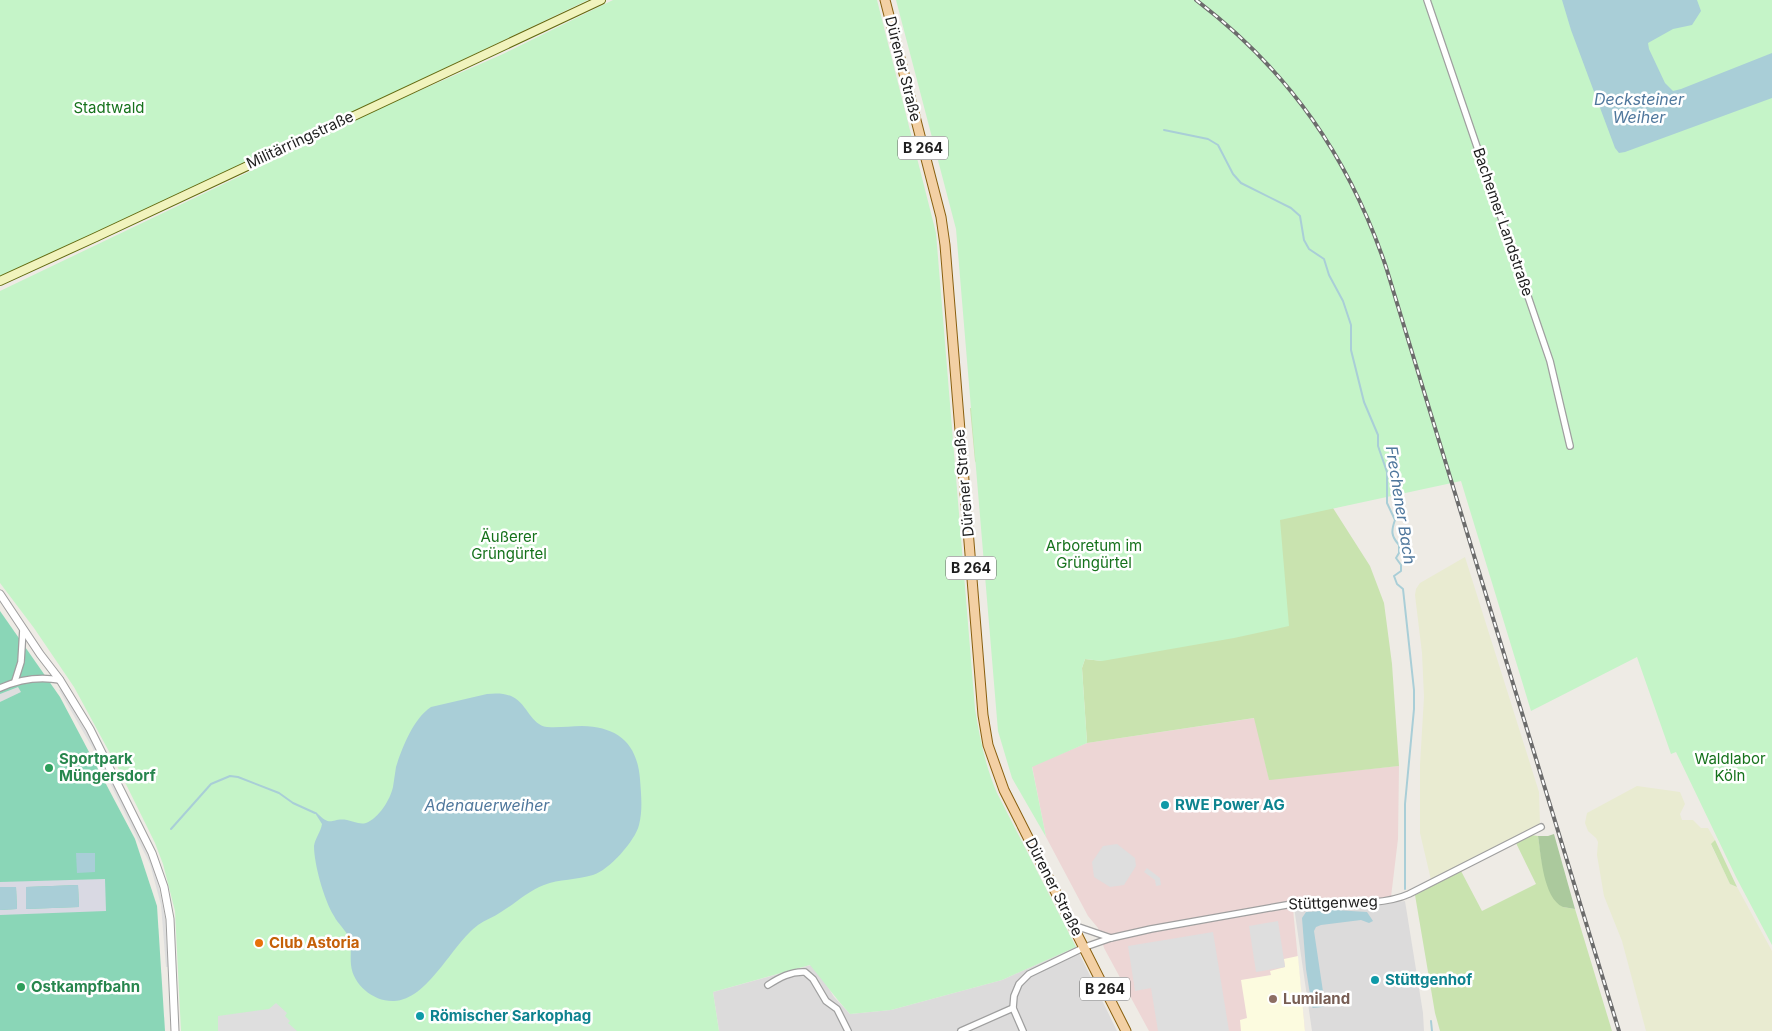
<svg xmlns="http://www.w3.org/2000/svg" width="1772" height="1031" font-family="Inter,sans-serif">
  <rect width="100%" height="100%" fill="#eeebe5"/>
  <g fill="#dcdbdb">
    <path d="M1405 901 1423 1013 1424 1031H1312L1294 907 1313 905H1379Z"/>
    <path d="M1076 947 1117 1031H719L713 992 811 965 826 984 834 997 850 1014 891 1010 1002 980Z"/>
  </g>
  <path fill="#edd6d5" d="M1255 718 1269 779 1399 766 1398 839 1391 897 1377 900 1292 899 1305 1031H1149L1104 948 1098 928 1088 916 1046 837 1032 766 1087 743Z"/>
  <path fill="#fcfbdf" d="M1298 956 1305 1031H1241L1240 1020 1247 1018 1241 980 1271 975 1270 971 1285 967 1284 959Z"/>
  <g fill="#e9ebd1">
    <path d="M1465 557 1539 792 1540 825 1431 880 1420 833V765L1424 697 1422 653 1415 595 1416 589 1420 583Z"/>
    <path d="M1637 786 1680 792 1685 804 1680 814 1682 820H1693L1701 828H1708L1715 840 1711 845 1730 884 1737 887 1772 951V1031H1646L1622 941 1604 896 1597 855 1598 842 1596 838 1588 831 1585 823 1587 813Z"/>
  </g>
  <g fill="#c9e3af">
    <path d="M970 408 1004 414 1351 504 1333 508 1370 566 1384 603 1392 664 1399 766 1269 780 1254 718 1087 743 1082 668 1085 659 1102 661 975 461Z"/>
    <path d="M1531 835 1538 836 1542 862 1563 907 1575 909 1612 1031H1440L1435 1013 1415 895 1461 871 1482 911 1536 884 1516 843Z"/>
    <path d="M1715 840 1737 887 1730 884 1711 844Z"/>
  </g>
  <path fill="#abc99d" d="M1554 834 1575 909C1571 908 1567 908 1563 907 1543 898 1541 854 1538 836H1548Z"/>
  <g fill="#c5f4c8">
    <path d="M0 0H588L0 280Z"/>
    <path d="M613 0H877L936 233 975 709C980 739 985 765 997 793L1076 947 1002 980 891 1010 850 1014C836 999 824 982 810 965L713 992 719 1031H181L175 911 163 864 155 843 118 768 74 687 34 628 0 583V291L261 166 330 130 503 54Z"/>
    <path d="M896 0H1772V945L1736 877 1676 752 1671 754 1637 657 1531 711 1461 481 1280 520 1289 626 1234 638 1102 661 1085 659 1082 668 1087 743 1032 767 1046 837 1012 778 998 731 956 229Z"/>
  </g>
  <path fill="#8ad6b7" d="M0 611 60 697 135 839 157 906 165 1031H0Z"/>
  <g fill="#dedede">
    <path d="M18 687 21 692 0 702V694Z"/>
    <path d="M61 689 96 748 151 862 159 887 165 917 168 967H166L161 905 150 864 92 747 59 690Z"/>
    <path d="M1117 844 1135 858 1136 866 1124 885 1110 887 1094 877 1092 862 1103 846Z"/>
    <path d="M1147 868 1160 878 1161 885 1156 886 1155 880 1144 872Z"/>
    <path d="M1278 921 1285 967 1256 972 1249 926Z"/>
    <path d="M1213 932 1229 1031H1158L1151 988 1135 991 1128 946Z"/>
    <path d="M276 1003 287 1013 285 1016 290 1021 288 1023 297 1031H218V1016L269 1009Z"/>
  </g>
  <path fill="#d9d9e3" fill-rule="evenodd" d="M105 879 106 911 0 915V910L17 909 16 887H0V882ZM78 885 79 907 26 909V887Z"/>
  <g fill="#a9ced7">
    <path d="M1562 0H1697L1701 11 1692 25 1673 29 1648 43 1649 49 1665 83 1673 91 1681 89 1772 53V98L1625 152 1619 153 1615 148 1571 30Z"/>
    <path d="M487 694C496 693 505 693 513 697 527 704 531 725 547 727 559 728 570 726 582 726 617 727 637 742 640 779 641 793 643 810 639 825 635 841 609 870 593 875 577 880 559 879 544 885 528 891 516 903 501 912 494 917 485 920 478 925 452 944 428 1000 394 1001 374 1002 353 985 351 965 350 956 352 946 349 938 346 930 338 924 334 916 324 900 314 864 314 846 315 839 321 831 322 824L315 813 316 812C332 829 331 817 347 820 353 821 359 825 366 823 379 818 390 800 393 787 394 780 395 774 396 767 402 748 413 719 431 707Z"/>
    <path d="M76 853H95V872L77 873Z"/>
    <path d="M78 885 79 907 26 909V887Z"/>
    <path d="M0 887H16L17 909 0 910Z"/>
    <path d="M1335 910 1367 912 1373 921 1369 923 1361 920 1321 925 1316 927 1314 931 1325 1005 1322 1007 1313 1008 1312 1007 1306 969 1302 918 1306 912Z"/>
  </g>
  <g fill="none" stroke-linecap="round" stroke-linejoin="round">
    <g stroke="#a9ced7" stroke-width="2">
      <path d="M1164 130 1208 139 1218 145 1233 174 1241 183 1291 208 1300 216 1304 240 1309 249 1324 259 1329 275 1343 301 1351 325V350L1364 402 1378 435V446L1387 472V503L1395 520C1391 531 1391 536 1399 545V553L1396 558 1401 565V571L1394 576 1397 584 1403 589 1414 690V709L1405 804V889"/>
      <path d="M171 829 211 784 230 776 238 777 279 793 293 803 315 813"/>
      <path d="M1431 1021 1432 1031"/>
    </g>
    <g stroke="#9f9f9f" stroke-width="8">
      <g id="minor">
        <path d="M1427 0 1550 361 1570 446"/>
        <path d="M15 681 21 662 23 629"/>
        <path d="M0 688C20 679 38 676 60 680"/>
        <path d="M1073 925 1111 938"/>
        <path d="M768 985C779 978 791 971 805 972L813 979 826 1001 837 1009 848 1031"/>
        <path d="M961 1031 1013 1008"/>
        <path d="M1023 1031 1013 1008 1014 996 1019 984 1029 974 1085 947 1111 938 1151 929 1292 904C1326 901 1379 908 1409 894L1541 827"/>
      </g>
    </g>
    <g stroke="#9f9f9f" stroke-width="9">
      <path id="tertiary" d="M0 594 40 654 60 680 90 729 152 853 164 887 170 919 175 1031"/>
    </g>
    <g stroke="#626a0f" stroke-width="10">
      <path id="secondary" d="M0 281 96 237 601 0"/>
    </g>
    <g stroke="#895f0e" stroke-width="11">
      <path id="primary" d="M885 0 941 217 945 245 983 715 988 745 1004 790 1126 1031"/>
    </g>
    <use href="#minor" stroke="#fff" stroke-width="5.5"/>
    <use href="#tertiary" stroke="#fff" stroke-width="7"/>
    <use href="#secondary" stroke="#f1f3bd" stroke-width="8"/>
    <use href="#primary" stroke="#f3d0a4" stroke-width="9"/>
    <g stroke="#6c6c6c" stroke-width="4">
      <path id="rail" d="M1196 0C1289 71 1349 157 1386 267L1619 1031"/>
    </g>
    <use href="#rail" stroke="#fff" stroke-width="2" stroke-dasharray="5.5" stroke-linecap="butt"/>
  </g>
  <g fill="#2e9e5b" stroke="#fff" stroke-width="2">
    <circle cx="49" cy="768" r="5"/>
    <circle cx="21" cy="987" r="5"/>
  </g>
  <g fill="#0f9aa8" stroke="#fff" stroke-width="2">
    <circle cx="1165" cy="805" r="5"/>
    <circle cx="1375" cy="980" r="5"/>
    <circle cx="420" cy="1016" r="5"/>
  </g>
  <circle fill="#e8710a" stroke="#fff" stroke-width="2" cx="259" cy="943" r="5"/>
  <circle fill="#8d6e63" stroke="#fff" stroke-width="2" cx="1273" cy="999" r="5"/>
  <g text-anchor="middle" stroke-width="5" stroke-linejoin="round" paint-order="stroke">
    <g fill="#fff" stroke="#626262" stroke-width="1">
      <rect x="898" y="136.5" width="50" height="23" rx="4"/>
      <rect x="946" y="556.5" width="50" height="23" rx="4"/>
      <rect x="1080" y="977.5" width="50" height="23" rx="4"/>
    </g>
    <g font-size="14" font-weight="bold" fill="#1e1e1e">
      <text x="923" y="153">B 264</text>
      <text x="971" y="573">B 264</text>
      <text x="1105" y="994">B 264</text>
    </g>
    <g font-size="15" fill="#1e1e1e" stroke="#fff">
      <text transform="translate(903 69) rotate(76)" y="5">Dürener Straße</text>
      <text transform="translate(300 140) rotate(-25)" y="5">Militärringstraße</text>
      <text transform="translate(1503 222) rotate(71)" y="5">Bachemer Landstraße</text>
      <text transform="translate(964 483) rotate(-95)" y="5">Dürener Straße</text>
      <text transform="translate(1054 887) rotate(63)" y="5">Dürener Straße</text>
      <text transform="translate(1333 903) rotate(-2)" y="5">Stüttgenweg</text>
    </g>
    <g font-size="15" fill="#16721c" stroke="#fff">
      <text x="109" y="113">Stadtwald</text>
      <text x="509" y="542">Äußerer<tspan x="509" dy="17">Grüngürtel</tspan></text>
      <text x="1094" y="551">Arboretum im<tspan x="1094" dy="17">Grüngürtel</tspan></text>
      <text x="1730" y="764">Waldlabor<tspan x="1730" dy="17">Köln</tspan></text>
    </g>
    <g font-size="15" font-weight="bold" fill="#27864d" stroke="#fff" text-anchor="start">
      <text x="59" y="764">Sportpark<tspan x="59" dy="17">Müngersdorf</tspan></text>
      <text x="31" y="992">Ostkampfbahn</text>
    </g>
    <g font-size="15" font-weight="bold" fill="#0d838f" stroke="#fff" text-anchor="start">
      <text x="1175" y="810">RWE Power AG</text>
      <text x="1385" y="985">Stüttgenhof</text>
      <text x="430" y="1021">Römischer Sarkophag</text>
    </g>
    <g font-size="15" font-weight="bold" fill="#c56008" stroke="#fff" text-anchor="start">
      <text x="269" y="948">Club Astoria</text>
    </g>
    <g font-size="15" font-weight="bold" fill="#785e54" stroke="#fff" text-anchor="start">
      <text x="1283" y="1004">Lumiland</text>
    </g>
    <g font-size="16" font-style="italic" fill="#50789d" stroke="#fff">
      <text x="1639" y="105">Decksteiner<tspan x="1639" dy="18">Weiher</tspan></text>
      <text transform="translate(1401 505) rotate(81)" y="6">Frechener Bach</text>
      <text x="487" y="811">Adenauerweiher</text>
    </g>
  </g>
</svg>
